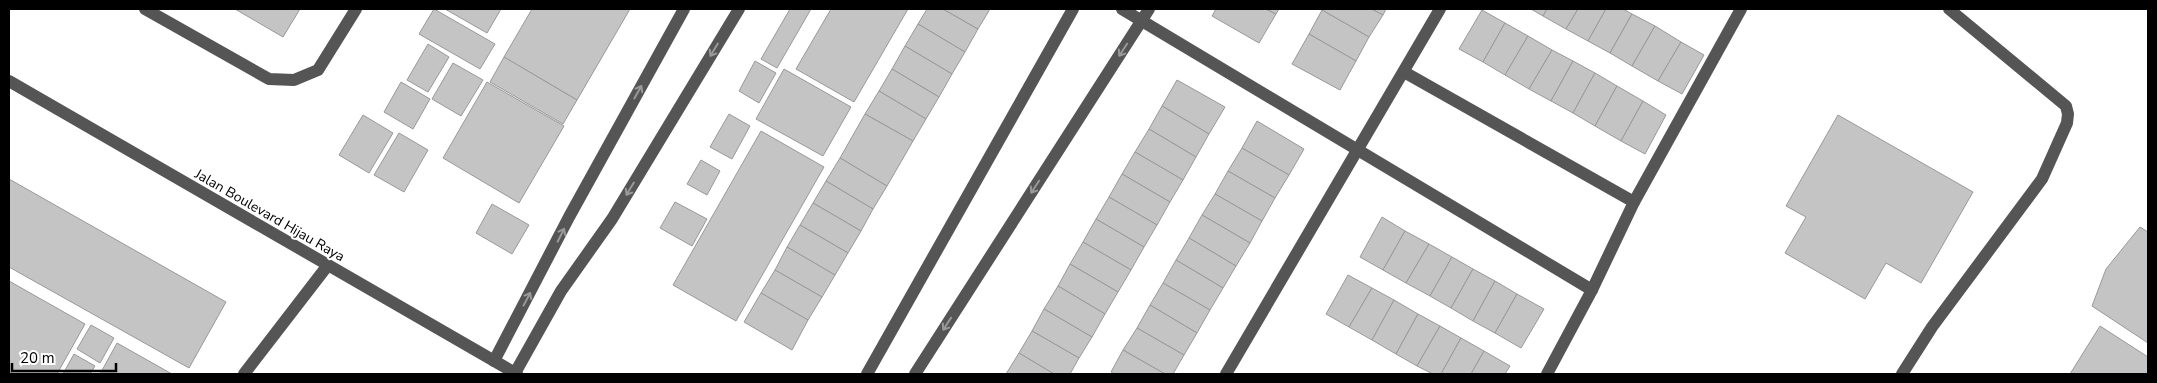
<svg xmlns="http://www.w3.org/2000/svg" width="2157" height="383" font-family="'Nunito Sans',sans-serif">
  <rect width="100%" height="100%" fill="#fff"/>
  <g fill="#c4c4c4" stroke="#999">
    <path d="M235 9H300L283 37Z"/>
    <path d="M434 9 495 44 480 69 419 34Z"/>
    <path d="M445 9H501L487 33Z"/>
    <path d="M532 9H630L577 100 504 57Z"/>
    <path d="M790 9H811L777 68 761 59Z"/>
    <path d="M831 9H908L854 102 796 69Z"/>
    <path d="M927 9H943L978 29 965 52 918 24Z"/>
    <path d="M943 9H990L978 29Z"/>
    <path d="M1216 9H1266L1276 14 1259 43 1212 16Z"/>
    <path d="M1266 9H1279L1276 14Z"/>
    <path d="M1322 9H1372L1383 15 1369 37 1322 10Z"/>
    <path d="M1372 9H1386L1383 15Z"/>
    <path d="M1531 9H1547L1543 16Z"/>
    <path d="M1547 9H1578L1566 29 1543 16Z"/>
    <path d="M1578 9H1606L1588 41 1566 29Z"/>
    <path d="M1606 9H1623L1632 14 1610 53 1588 41Z"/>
    <path d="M1322 10 1369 37 1356 61 1309 34Z"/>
    <path d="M1482 10 1505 23 1483 62 1459 49Z"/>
    <path d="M1632 14 1655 26 1632 66 1610 53Z"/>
    <path d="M1505 23 1528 36 1505 75 1483 62Z"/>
    <path d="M918 24 965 52 952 74 905 46Z"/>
    <path d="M1655 26 1681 42 1658 81 1632 66Z"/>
    <path d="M1309 34 1356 61 1340 90 1292 64Z"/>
    <path d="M1528 36 1552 50 1529 89 1505 75Z"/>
    <path d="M1681 42 1704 55 1682 94 1658 81Z"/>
    <path d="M428 44 449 57 428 92 407 80Z"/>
    <path d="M905 46 952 74 939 97 892 69Z"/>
    <path d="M1552 50 1573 61 1551 101 1529 89Z"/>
    <path d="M504 57 577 100 563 124 490 82Z"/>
    <path d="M755 61 776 73 759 103 739 91Z"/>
    <path d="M1573 61 1595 73 1573 113 1551 101Z"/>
    <path d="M453 63 483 80 461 116 432 99Z"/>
    <path d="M784 69 851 107 823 156 756 119Z"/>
    <path d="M892 69 939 97 926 119 879 91Z"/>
    <path d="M1595 73 1617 86 1595 126 1573 113Z"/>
    <path d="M1177 80 1225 107 1209 134 1162 106Z"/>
    <path d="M401 82 430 99 413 129 384 112Z"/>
    <path d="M487 82 564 126 519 203 443 158Z"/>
    <path d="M1617 86 1643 101 1621 141 1595 126Z"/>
    <path d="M879 91 926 119 913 141 865 114Z"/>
    <path d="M1643 101 1666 115 1645 154 1621 141Z"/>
    <path d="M1162 106 1209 134 1196 157 1149 129Z"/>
    <path d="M729 114 750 126 732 159 710 147Z"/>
    <path d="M865 114 913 141 887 186 840 158Z"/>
    <path d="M363 115 393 133 369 173 339 155Z"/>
    <path d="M1838 115 1973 192 1921 283 1886 263 1865 299 1785 253 1806 217 1786 206Z"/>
    <path d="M1257 121 1304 149 1289 175 1242 148Z"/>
    <path d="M1149 129 1196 157 1183 180 1135 152Z"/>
    <path d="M761 131 824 167 736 321 673 285Z"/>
    <path d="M399 133 428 150 404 192 374 175Z"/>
    <path d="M1242 148 1289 175 1275 198 1228 171Z"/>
    <path d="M1135 152 1183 180 1170 202 1122 174Z"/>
    <path d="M840 158 887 186 873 209 826 181Z"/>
    <path d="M701 160 720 171 707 195 687 184Z"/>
    <path d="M1228 171 1275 198 1262 221 1215 194Z"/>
    <path d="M1122 174 1170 202 1157 225 1109 197Z"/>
    <path d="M9 179 226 302 189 368 9 267Z"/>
    <path d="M826 181 873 209 861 231 813 203Z"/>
    <path d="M1215 194 1262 221 1250 243 1202 215Z"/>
    <path d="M1109 197 1157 225 1144 247 1096 219Z"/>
    <path d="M675 202 707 219 692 246 660 228Z"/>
    <path d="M813 203 861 231 848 253 800 225Z"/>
    <path d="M492 204 529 225 512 254 476 233Z"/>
    <path d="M1202 215 1250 243 1236 266 1189 238Z"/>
    <path d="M1382 217 1405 231 1383 270 1360 257Z"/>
    <path d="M1096 219 1144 247 1131 270 1083 242Z"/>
    <path d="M800 225 848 253 835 275 787 247Z"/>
    <path d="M2140 227 2148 232V343L2092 306 2106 269Z"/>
    <path d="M1405 231 1429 244 1406 283 1383 270Z"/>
    <path d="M1189 238 1236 266 1223 288 1176 260Z"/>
    <path d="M1083 242 1131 270 1118 292 1070 264Z"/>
    <path d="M1429 244 1452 257 1430 296 1406 283Z"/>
    <path d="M787 247 835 275 822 297 775 270Z"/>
    <path d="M1452 257 1473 269 1451 308 1430 296Z"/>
    <path d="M1176 260 1223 288 1210 310 1163 283Z"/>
    <path d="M1070 264 1118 292 1105 314 1058 286Z"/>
    <path d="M1473 269 1495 281 1473 321 1451 308Z"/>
    <path d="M775 270 822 297 808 320 761 293Z"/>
    <path d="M1348 275 1372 288 1349 327 1326 314Z"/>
    <path d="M9 281 85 324 57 374H14L9 372Z"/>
    <path d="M1495 281 1517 294 1495 333 1473 321Z"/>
    <path d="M1163 283 1210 310 1197 333 1150 305Z"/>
    <path d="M1058 286 1105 314 1092 337 1044 309Z"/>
    <path d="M1372 288 1394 300 1372 340 1349 327Z"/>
    <path d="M761 293 808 320 792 350 744 322Z"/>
    <path d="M1517 294 1544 309 1521 348 1495 333Z"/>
    <path d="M1394 300 1418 314 1396 354 1372 340Z"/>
    <path d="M1150 305 1197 333 1184 355 1137 328Z"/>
    <path d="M1044 309 1092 337 1079 358 1032 331Z"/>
    <path d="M1418 314 1440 326 1417 366 1396 354Z"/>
    <path d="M91 325 114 338 100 363 77 349Z"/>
    <path d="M1440 326 1461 338 1441 374H1433L1417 366Z"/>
    <path d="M2100 326 2148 357V374H2070Z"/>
    <path d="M1137 328 1184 355 1173 374H1165L1123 350Z"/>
    <path d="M1032 331 1079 358 1070 374H1054L1019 353Z"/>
    <path d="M1461 338 1484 351 1471 374H1441Z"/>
    <path d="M117 343 172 374H100Z"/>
    <path d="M1123 350 1165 374H1115L1111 372Z"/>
    <path d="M1484 351 1510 366 1505 374H1471Z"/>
    <path d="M1019 353 1054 374H1006Z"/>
    <path d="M74 354 95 366 90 374H63Z"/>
  </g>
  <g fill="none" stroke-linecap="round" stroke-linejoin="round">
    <g stroke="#555" stroke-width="12">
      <path d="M145 9 269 79 294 80 318 70 356 9"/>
      <path d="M1122 9 1592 290"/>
      <path d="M1404 72 1634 202"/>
      <path d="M9 81 517 374"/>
      <path d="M494 361 569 217 684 9"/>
      <path d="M515 373 561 291 612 219 739 9"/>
      <path d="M244 374 328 265"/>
      <path d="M867 374 1073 9"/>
      <path d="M915 374 1149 9"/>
      <path d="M1226 374 1440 9"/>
      <path d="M1547 374 1592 290 1634 202 1741 9"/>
      <path d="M1902 374 1932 327 2042 179 2067 123 2068 114 2066 106 1949 9"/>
    </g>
  </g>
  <defs><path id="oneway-shaft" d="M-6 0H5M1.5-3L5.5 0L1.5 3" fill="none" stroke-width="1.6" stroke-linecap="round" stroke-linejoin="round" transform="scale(1.25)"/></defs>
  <g stroke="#999">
    <use href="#oneway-shaft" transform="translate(714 50) rotate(121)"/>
    <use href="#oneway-shaft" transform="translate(1123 50) rotate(123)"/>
    <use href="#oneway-shaft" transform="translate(638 92) rotate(-61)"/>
    <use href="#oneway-shaft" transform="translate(1035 187) rotate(123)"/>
    <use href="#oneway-shaft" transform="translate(630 189) rotate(121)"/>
    <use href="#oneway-shaft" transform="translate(561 235) rotate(-63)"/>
    <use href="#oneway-shaft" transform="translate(527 299) rotate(-62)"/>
    <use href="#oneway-shaft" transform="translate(947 324) rotate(123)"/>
  </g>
  <g text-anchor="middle" stroke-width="4" stroke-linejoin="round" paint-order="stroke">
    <g font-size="14" fill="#000" stroke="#fff">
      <text transform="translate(270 215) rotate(30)" y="5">Jalan Boulevard Hijau Raya</text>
    </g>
  </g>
  <rect width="2157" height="383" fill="none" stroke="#000000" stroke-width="20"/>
  <path d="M12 363v8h104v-8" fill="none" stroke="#000000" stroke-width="2.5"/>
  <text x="20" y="363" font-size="15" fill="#000000" stroke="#ffffff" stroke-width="4" paint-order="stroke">20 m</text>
</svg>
